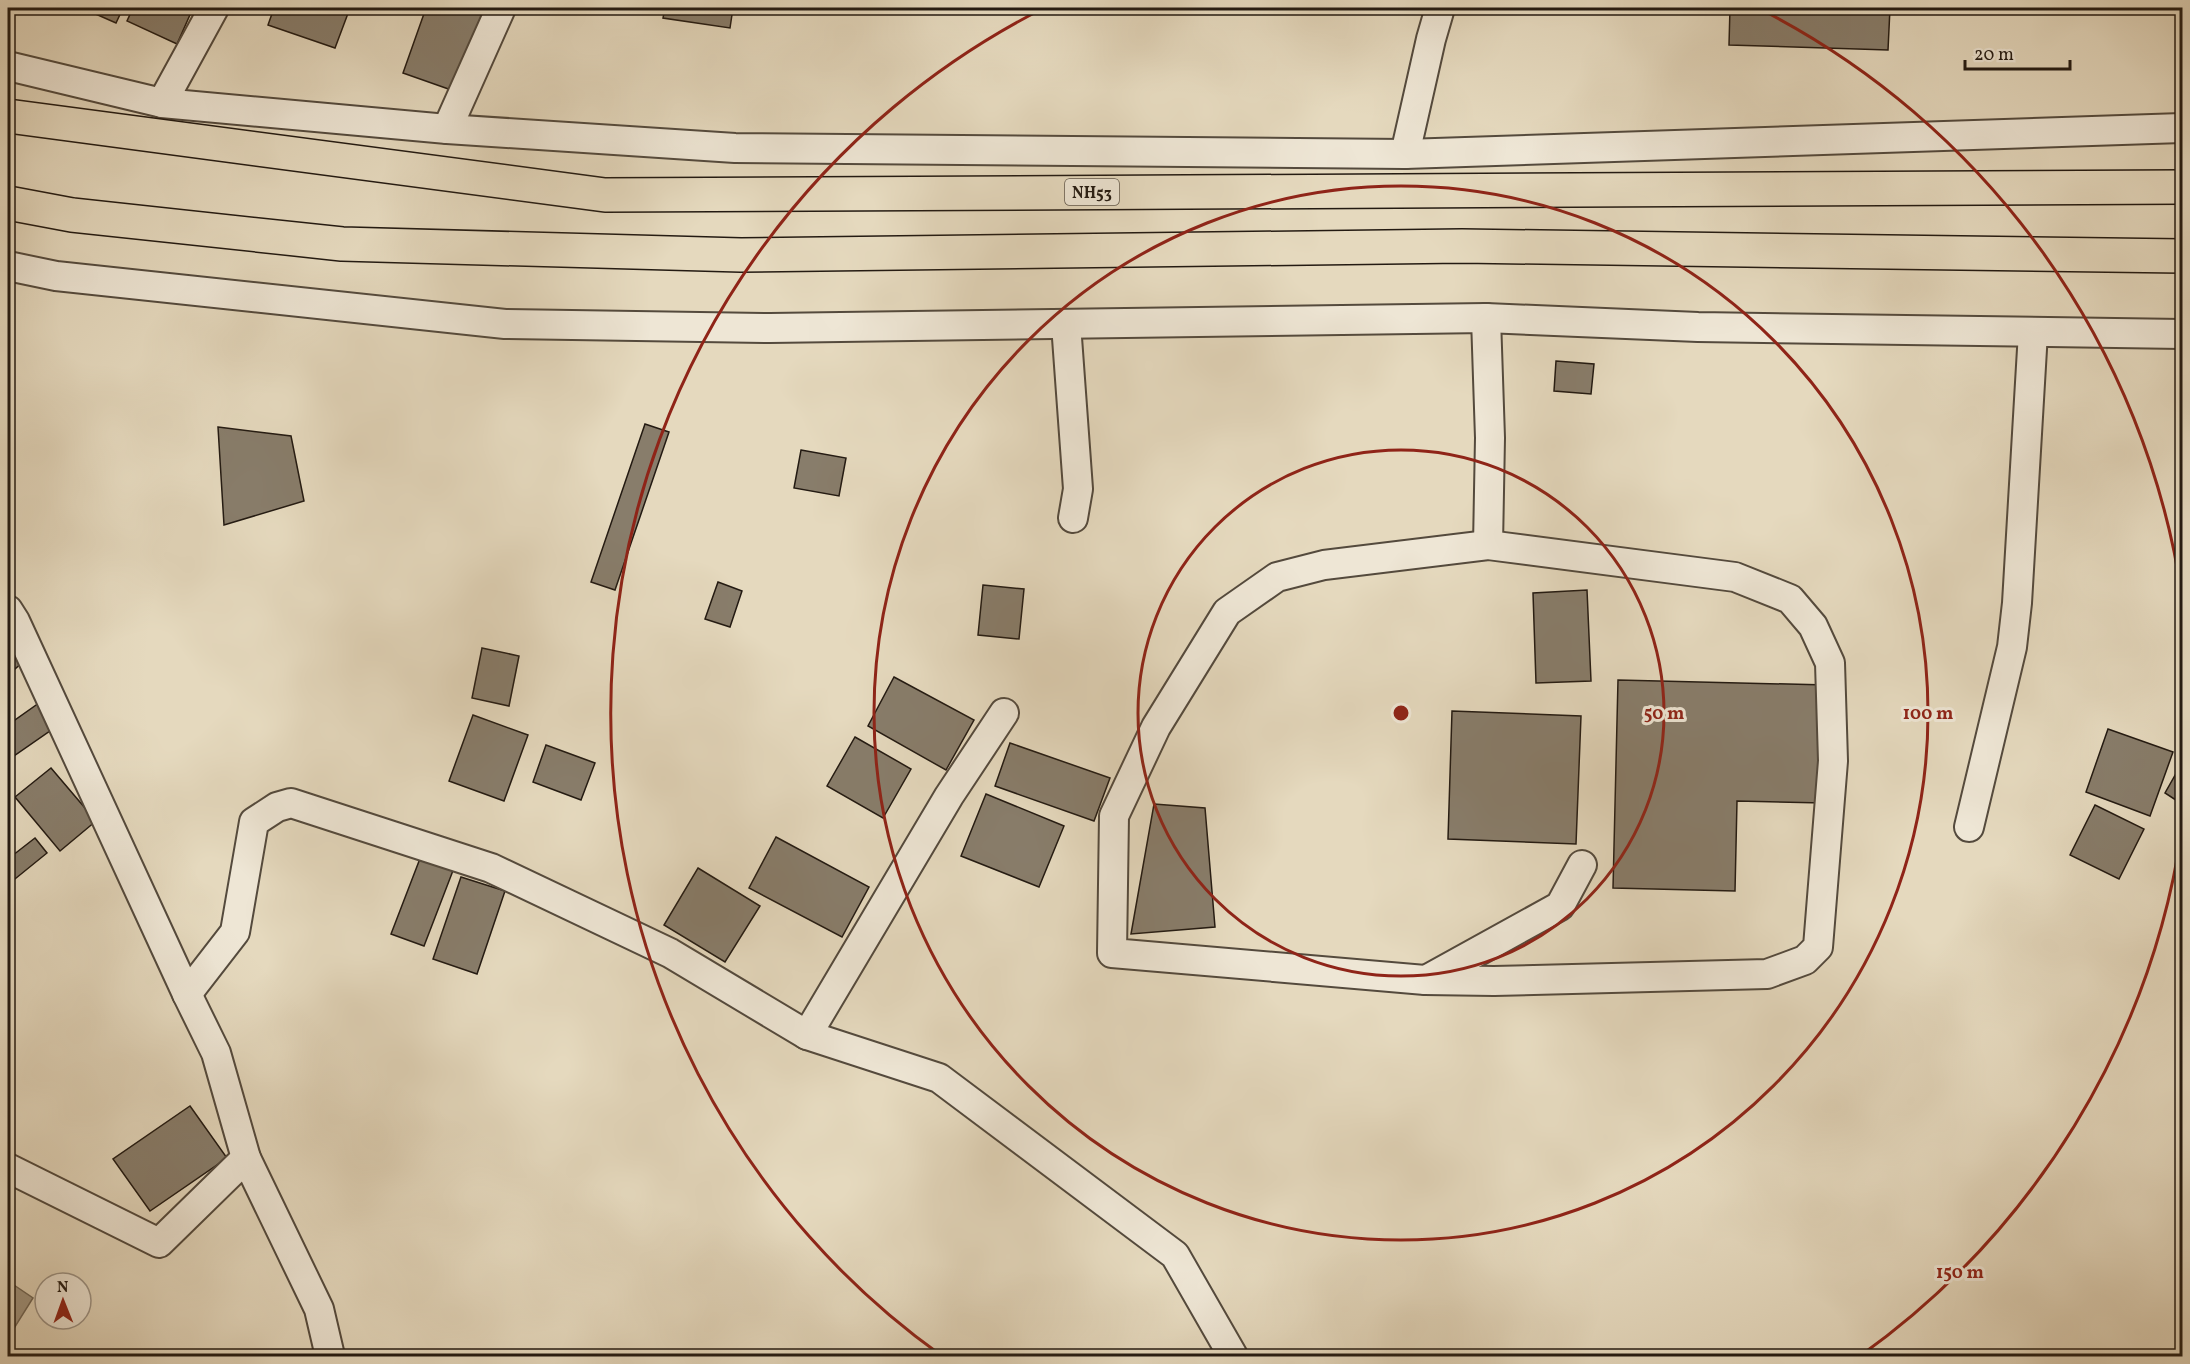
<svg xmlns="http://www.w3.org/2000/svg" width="2190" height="1364" font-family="Vollkorn,serif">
  <rect width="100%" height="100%" fill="#e5d9be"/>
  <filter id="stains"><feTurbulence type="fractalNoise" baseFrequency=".00333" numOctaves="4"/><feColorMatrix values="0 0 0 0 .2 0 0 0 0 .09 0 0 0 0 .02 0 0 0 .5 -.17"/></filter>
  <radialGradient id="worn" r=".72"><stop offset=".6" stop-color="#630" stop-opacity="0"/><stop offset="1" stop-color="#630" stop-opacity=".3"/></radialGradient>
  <path fill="#a39884" stroke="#706656" stroke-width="1.5" d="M8 1281 33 1298 8 1338Z"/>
  <g fill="#887d6b" stroke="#231a12" stroke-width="1.5">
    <path d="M82 8H123L116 23Z"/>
    <path d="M133 8H193L177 44 127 21Z"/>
    <path d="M274 8H350L335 48 268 25Z"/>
    <path d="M426 8H488L457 92 403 73Z"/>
    <path d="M665 8H733L730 28 663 18Z"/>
    <path d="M1730 8H1890L1888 50 1729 45Z"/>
    <path d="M1556 361 1594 364 1591 394 1554 391Z"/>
    <path d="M645 424 669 432 615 590 591 582Z"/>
    <path d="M218 427 291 436 304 501 224 525Z"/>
    <path d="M801 450 846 458 839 496 794 488Z"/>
    <path d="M718 582 742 591 730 627 705 619Z"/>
    <path d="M983 585 1024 589 1019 639 978 635Z"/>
    <path d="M1587 590 1591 681 1536 683 1533 593Z"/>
    <path d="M8 626 31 655 8 675Z"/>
    <path d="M482 648 519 656 509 706 472 698Z"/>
    <path d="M894 677 974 720 946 770 868 726Z"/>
    <path d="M1618 680 1827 685 1823 803 1737 801 1735 891 1613 888Z"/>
    <path d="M39 703 57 726 8 760V725Z"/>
    <path d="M1452 711 1581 716 1576 844 1448 839Z"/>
    <path d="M473 715 528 735 504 801 449 781Z"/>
    <path d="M2108 729 2173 752 2150 816 2086 792Z"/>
    <path d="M855 737 911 769 883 818 827 786Z"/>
    <path d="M1010 743 1110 778 1094 821 995 786Z"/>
    <path d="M546 745 595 763 581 800 533 782Z"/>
    <path d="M2182 763V804L2165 793Z"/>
    <path d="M51 768 96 821 60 851 15 797Z"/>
    <path d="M986 794 1064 826 1039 887 961 856Z"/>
    <path d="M1154 804 1205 808 1215 927 1131 934Z"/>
    <path d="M2095 805 2144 829 2119 879 2070 855Z"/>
    <path d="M776 837 869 887 842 937 749 888Z"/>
    <path d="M35 838 47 853 10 883 8 880V859Z"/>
    <path d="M421 856 454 868 424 946 391 934Z"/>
    <path d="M698 868 760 906 725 962 664 925Z"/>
    <path d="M461 877 505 891 477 974 433 959Z"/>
    <path d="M190 1106 227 1158 150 1211 113 1159Z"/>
  </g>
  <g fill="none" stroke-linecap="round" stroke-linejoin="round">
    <g stroke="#544a3d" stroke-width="32">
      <g id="street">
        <path d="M8 66 162 103 447 129 735 148 1405 154 2182 128"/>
        <path d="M162 103 214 8"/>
        <path d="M447 129 501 8"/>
        <path d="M1405 154 1431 39 1440 8"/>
        <path d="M8 266 56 276 505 324 770 328 1486 318 1698 327 2182 334"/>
        <path d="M1486 318 1490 438 1488 545"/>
        <path d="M1066 324 1078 489 1073 518"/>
        <path d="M1488 545 1735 577 1790 599 1813 626 1830 663 1833 761 1818 947 1805 960 1767 974 1494 981 1425 980 1112 953 1114 816 1156 727 1227 612 1277 577 1324 565Z"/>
        <path d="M8 610 15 621 187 994 216 1053 246 1158 319 1309 330 1356"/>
        <path d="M1969 827 2012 647 2017 603 2033 332"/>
        <path d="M1426 980 1560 906 1582 865"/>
        <path d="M187 994 235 932 254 822 277 807 291 803 491 868 670 953 807 1035 939 1078 1175 1255 1233 1356"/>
        <path d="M807 1035 949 796 1004 713"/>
        <path d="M8 1168 159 1243 246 1158"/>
      </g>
    </g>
    <g stroke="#231a12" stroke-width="36">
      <g id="highway">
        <path d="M8 116 605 195 2182 187"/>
        <path d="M8 203 72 215 342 244 741 255 1462 246 2182 256"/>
      </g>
    </g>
    <use href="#street" stroke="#eee6d5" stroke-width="28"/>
    <use href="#highway" stroke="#e5d9be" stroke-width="33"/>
  </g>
  <g fill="none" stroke="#8f2418" stroke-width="3">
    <circle cx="1401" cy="713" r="263"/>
    <circle cx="1401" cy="713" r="527"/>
    <path d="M2182 830A790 790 0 0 1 1860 1356M942 1356A790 790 0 0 1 1042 9M1760 9A790 790 0 0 1 2182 596"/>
  </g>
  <g text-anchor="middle" stroke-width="6" stroke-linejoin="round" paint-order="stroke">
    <rect fill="#eee6d5" stroke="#60574c" stroke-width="1.5" x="1065" y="179" width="54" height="26" rx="4.5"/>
    <g font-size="16" font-weight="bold" fill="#231a12">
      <text x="1092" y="198">NH53</text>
    </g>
  </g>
  <circle cx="1401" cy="713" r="9" fill="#8f2418" stroke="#eee6d5" stroke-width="3"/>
  <g font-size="18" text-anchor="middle" font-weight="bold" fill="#8f2418" stroke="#eee6d5" stroke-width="6" stroke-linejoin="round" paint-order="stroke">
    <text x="1664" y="719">50 m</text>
    <text x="1928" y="719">100 m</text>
    <text x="1960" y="1278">150 m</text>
  </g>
  <rect width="2190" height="1364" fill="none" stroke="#e5d9be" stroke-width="30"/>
  <rect x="9" y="9" width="2172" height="1346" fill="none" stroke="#231a12" stroke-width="3"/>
  <rect x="15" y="15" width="2160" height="1334" fill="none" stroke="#231a12" stroke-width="1.5"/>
  <g transform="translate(63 1301) rotate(359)"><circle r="28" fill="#eee6d5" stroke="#9d9487" stroke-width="1.5"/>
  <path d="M0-4.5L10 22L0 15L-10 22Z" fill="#8f2418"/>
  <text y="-9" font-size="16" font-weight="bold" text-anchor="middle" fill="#231a12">N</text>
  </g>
  <path d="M1965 60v9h105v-9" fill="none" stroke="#231a12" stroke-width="3"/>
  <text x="1974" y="60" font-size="18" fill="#231a12" stroke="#eee6d5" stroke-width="4.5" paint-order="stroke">20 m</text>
  <rect width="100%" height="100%" filter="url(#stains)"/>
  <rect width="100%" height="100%" fill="url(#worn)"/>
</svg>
